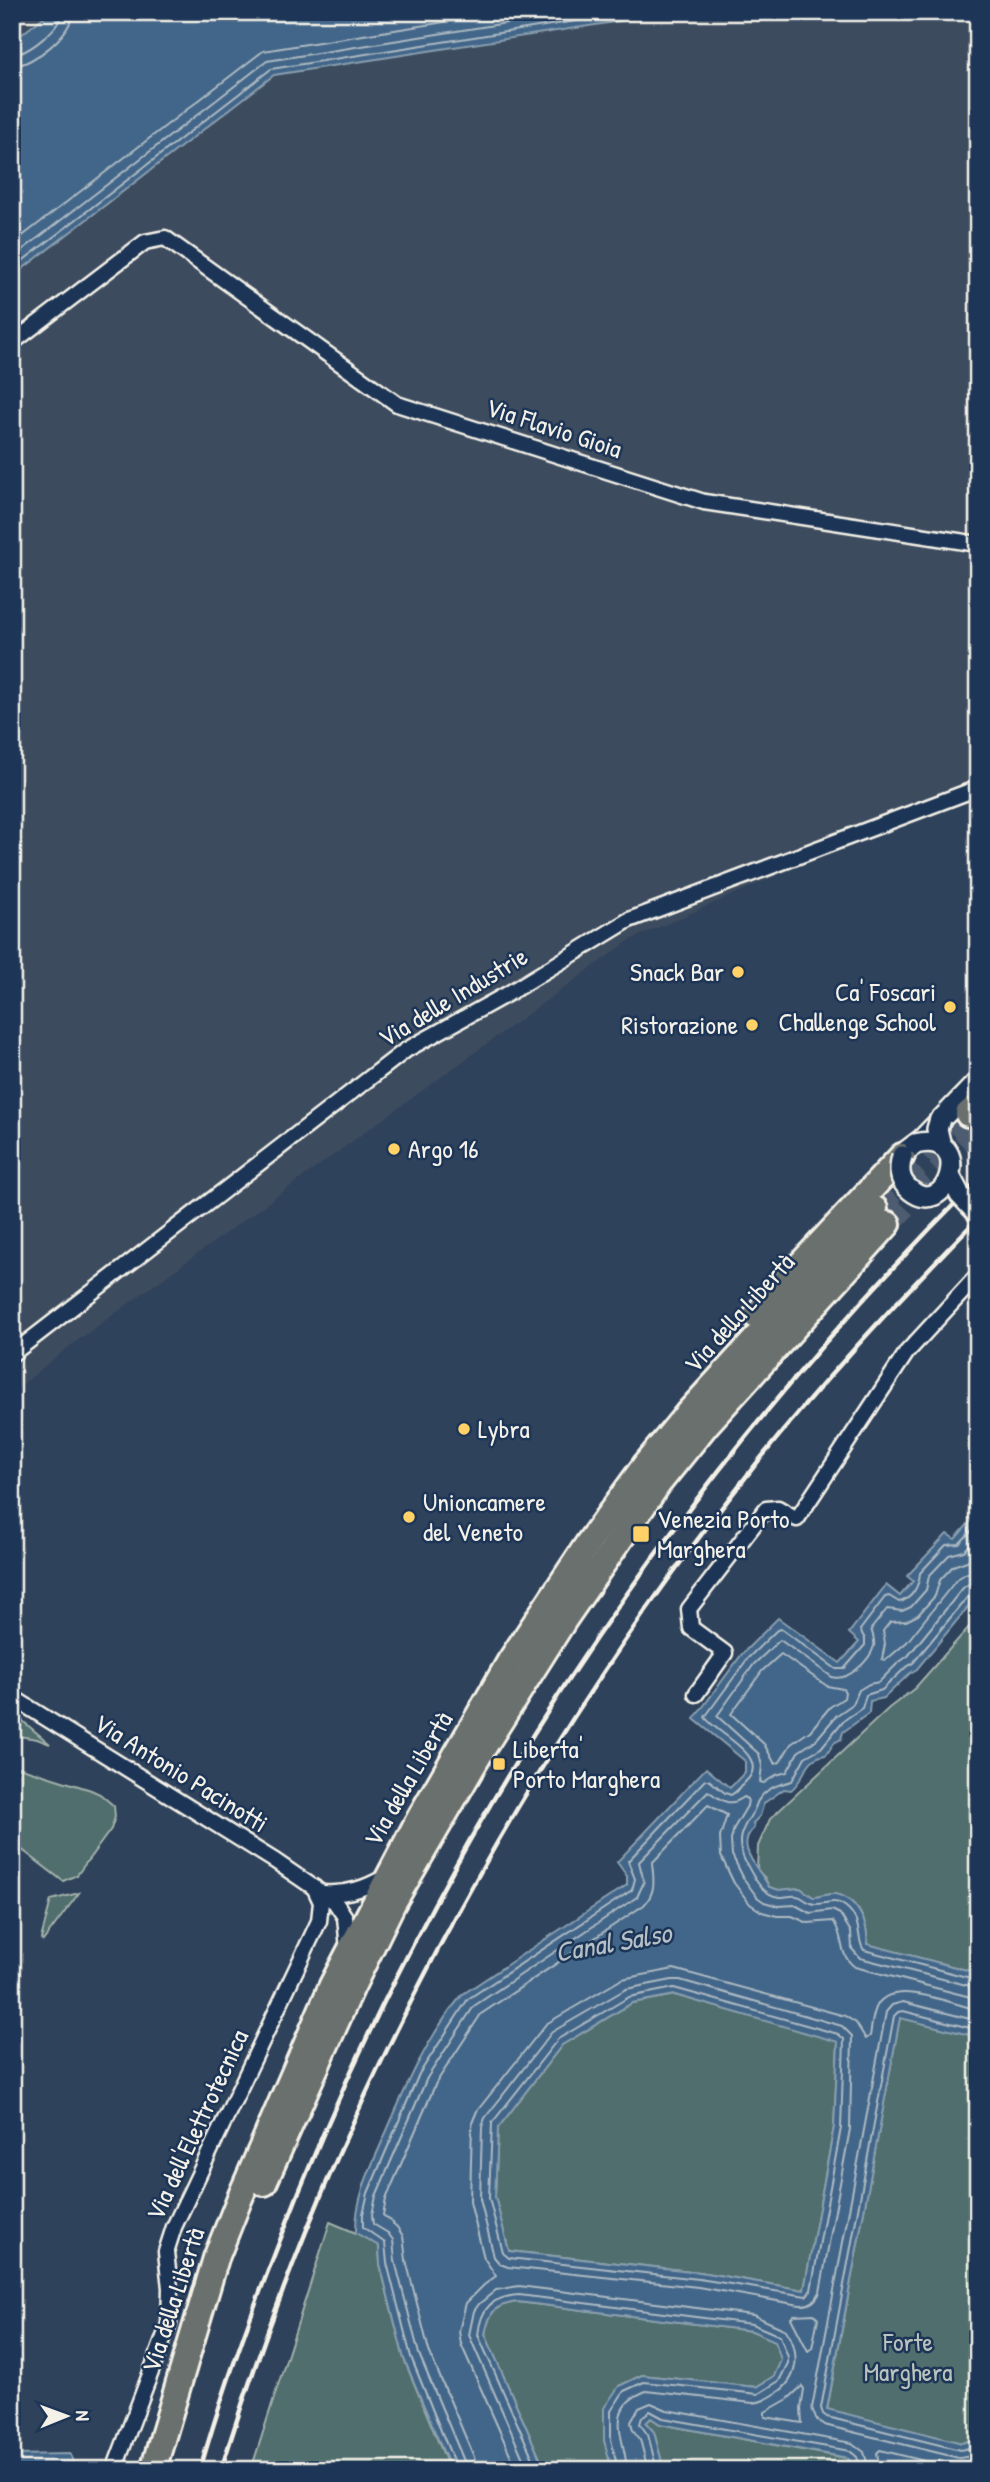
<svg xmlns="http://www.w3.org/2000/svg" width="990" height="2482" font-family="'Patrick Hand',sans-serif">
  <rect width="100%" height="100%" fill="#2f425b"/>
  <filter id="ink" filterUnits="userSpaceOnUse"><feTurbulence type="fractalNoise" baseFrequency=".0143" numOctaves="2"/><feDisplacementMap in="SourceGraphic" scale="14" xChannelSelector="R" yChannelSelector="G"/><feConvolveMatrix kernelMatrix="1 2 1 2 8 2 1 2 1" color-interpolation-filters="sRGB"/></filter>
  <g filter="url(#ink)">
    <g fill="#3c4b5e">
      <path d="M12 12H50L12 42Z"/>
      <path d="M679 12H978V787L630 940 66 1349 12 1393V277L274 75Z"/>
    </g>
    <g fill="#4f6e6d" stroke="#a2b0aa" stroke-width="2">
      <path d="M978 1617V1973L866 1944C870 1924 857 1898 835 1894 828 1893 820 1897 813 1897L800 1888 779 1890 769 1887 765 1878 757 1870 758 1846 770 1819 889 1708 915 1688Z"/>
      <path d="M12 1712 50 1744 37 1739 12 1735Z"/>
      <path d="M12 1765 91 1790 100 1794 114 1806 115 1817 111 1829 77 1875 63 1881 12 1842Z"/>
      <path d="M79 1893 43 1941 41 1939 51 1900Z"/>
      <path d="M675 1995 838 2041 834 2127 804 2290 700 2272 509 2251 495 2197 498 2128 562 2045 632 2003Z"/>
      <path d="M900 2017 978 2037V2438L962 2443 827 2410Z"/>
      <path d="M330 2222 356 2233 379 2246 380 2264 404 2359 450 2470H251Z"/>
      <path d="M518 2302 752 2331 775 2340 782 2360 774 2376 756 2387 642 2375 619 2386 604 2440 612 2470H545L485 2334C490 2311 494 2305 518 2302Z"/>
      <path d="M651 2418 660 2424 846 2458 851 2460 855 2470H664L654 2432 646 2423Z"/>
    </g>
    <g fill="#426689" stroke="#899eaf" stroke-width="2" fill-rule="evenodd">
      <path d="M50 12H679L274 75 12 277V42Z"/>
      <path d="M978 1513V1595L917 1669 909 1674 884 1698 870 1701 869 1713 843 1732 841 1739 834 1743 826 1755C804 1757 806 1779 791 1790L784 1789 764 1803 760 1816 753 1823 754 1828C733 1847 761 1870 769 1887L779 1890 800 1888 813 1897C820 1897 828 1893 835 1894 857 1898 869 1924 867 1944L978 1973V2037L900 2018 827 2409 962 2443 978 2438V2470H855L848 2458 660 2424 651 2418 646 2423 654 2432 664 2470H612L604 2440V2408L619 2386 642 2375 756 2387 774 2376 781 2360 775 2341 752 2331 518 2302C494 2305 490 2311 485 2334L545 2470H451L404 2359 380 2264 379 2246 356 2233C355 2197 371 2167 385 2135 406 2086 428 2035 463 1994L627 1885V1876L617 1862 706 1768 730 1788 745 1772V1761L694 1719 742 1654 778 1618 840 1663 859 1642 849 1633 886 1585 900 1596 913 1581 907 1576 947 1534 955 1539ZM675 1995 838 2042 834 2127 804 2290 700 2272 509 2251 495 2197 498 2128 562 2045 632 2003Z"/>
      <path d="M70 2454 77 2470H12V2455Z"/>
    </g>
    <g fill="none" stroke-linecap="round" stroke-linejoin="round">
      <g stroke="#adb9c2" stroke-width="2">
        <path d="M12 55C28 54 61 28 62 12"/>
        <path d="M12 66C34 65 72 34 73 12"/>
        <path d="M12 244 263 51 507 12"/>
        <path d="M12 258 267 61 576 12"/>
        <path d="M12 269 271 69 633 12"/>
        <path d="M978 1537 964 1551 949 1555 929 1576 926 1590 911 1607 902 1611 887 1609 871 1629C873 1635 875 1640 874 1646 870 1661 847 1682 832 1677L780 1640 754 1664 717 1716 759 1754 762 1766 760 1782 764 1783 776 1775 787 1772 798 1752 816 1740 837 1715 853 1704 859 1690 869 1684 879 1682 898 1663 908 1656 963 1588 970 1583H978"/>
        <path d="M978 1552 967 1561 953 1566 940 1580 935 1596 918 1615 906 1621 890 1622 883 1631 885 1644 882 1659 886 1660 907 1642 957 1579 967 1573 978 1572"/>
        <path d="M978 1591 970 1594 913 1663 905 1668 882 1690 866 1695 862 1708 843 1721 821 1748 805 1757 792 1781C781 1784 768 1787 760 1798 756 1802 756 1808 753 1812 741 1830 735 1841 745 1861 753 1876 762 1896 780 1897 785 1897 792 1895 797 1896 804 1897 807 1904 816 1904 827 1904 836 1898 846 1907 863 1920 856 1941 864 1950L978 1980"/>
        <path d="M781 1654 827 1686 843 1689 845 1692 844 1698 830 1707 810 1731 791 1744 780 1762 775 1764 764 1744 731 1714 762 1671Z"/>
        <path d="M672 1980H680L842 2026 852 2036 850 2129 820 2292C816 2301 810 2306 800 2305L698 2287 508 2267 500 2264 494 2257 480 2199 482 2127 485 2118 552 2032 626 1989Z"/>
        <path d="M674 1988 838 2034 844 2039 841 2128 811 2290 806 2296 699 2279 509 2258 503 2253 489 2198 492 2123 558 2039 629 1997Z"/>
        <path d="M978 2021 903 2002 892 2005 886 2012 812 2408 816 2419 824 2425 959 2458 978 2455"/>
        <path d="M978 2030 903 2011 898 2012 894 2016 821 2408 823 2414 827 2417 960 2450 978 2446"/>
        <path d="M814 2314 818 2318 812 2348 808 2351 791 2318 794 2315Z"/>
        <path d="M802 2386 804 2389 801 2408 802 2423 765 2417V2412L788 2399Z"/>
        <path d="M457 2470 411 2357 387 2263 385 2243 363 2227V2214L368 2193 419 2074 468 1999 632 1890 635 1879 628 1861 705 1780H709L725 1793 731 1795C738 1791 742 1785 748 1779 769 1755 716 1734 705 1717L748 1658 777 1630 781 1629 836 1669H844L865 1645V1639L860 1630 885 1597 889 1596 899 1602C913 1599 919 1585 920 1573L946 1545 959 1544 978 1524"/>
        <path d="M465 2470 464 2461 419 2354 395 2261 393 2240 388 2233 373 2224 372 2215 376 2196 427 2078 474 2006 637 1897 644 1882 639 1862 708 1791C721 1800 729 1808 744 1797L748 1799 747 1806 734 1828 731 1840 732 1855 744 1879 757 1897 764 1902 778 1906 795 1905 810 1913 832 1910 840 1914 851 1932 852 1949 860 1958 978 1988"/>
        <path d="M476 2470 474 2457 429 2351 406 2260 403 2236 397 2227 383 2215 386 2199 436 2083 481 2014 644 1905C656 1892 654 1880 652 1863L708 1805 727 1815 720 1837 721 1856 734 1883 750 1904 762 1912 777 1916H792L808 1923 833 1921C845 1936 837 1954 855 1967L978 1999"/>
        <path d="M517 2470 461 2344 459 2331 466 2303 484 2285 496 2276 484 2258 470 2202 472 2123 477 2111 546 2024 622 1979 674 1969 845 2016 856 2023 866 2039 870 2036C872 2026 872 2013 878 2004 895 1979 953 2004 978 2010"/>
        <path d="M528 2470 469 2335 474 2311 479 2304 496 2290 519 2286 753 2315 786 2330C801 2352 799 2380 775 2394 767 2399 762 2402 753 2403L646 2391C603 2408 625 2437 627 2470"/>
        <path d="M538 2470 478 2335C481 2307 492 2297 519 2295L752 2324 780 2336 788 2357V2363L779 2381 758 2394 644 2382 624 2391 611 2411V2439L618 2470"/>
        <path d="M648 2470 640 2439 633 2430 631 2422 639 2408 651 2403 667 2410 852 2443 864 2452 869 2470"/>
        <path d="M657 2470 648 2435 640 2424 642 2417 650 2411 663 2418 850 2451 857 2457 861 2470"/>
        <path d="M880 2470 877 2453 880 2450 957 2469 978 2466"/>
      </g>
      <g stroke="#4d5c70" stroke-width="24" stroke-dasharray="24 12" stroke-linecap="butt">
        <path d="M875 1209 968 1114"/>
        <path d="M888 1224 978 1131"/>
      </g>
      <g stroke="#f4f1e8" stroke-width="19">
        <g id="street">
          <path d="M12 343 145 242 165 238 397 404 704 502 978 544"/>
          <path d="M12 1354 406 1050 509 993 629 920 978 788"/>
          <path d="M696 1694 725 1653 691 1628 689 1609 766 1509 778 1508 797 1519 907 1352 978 1275"/>
          <path d="M12 1697 275 1861 335 1902 345 1917 348 1949"/>
          <path d="M323 1893C347 1895 366 1888 387 1876"/>
          <path d="M114 2470 169 2324 170 2288 166 2252 174 2227 319 1921 321 1902 314 1887"/>
        </g>
      </g>
      <g stroke="#f4f1e8" stroke-width="24">
        <path id="secondary" d="M906 1151 922 1139 978 1081"/>
      </g>
      <g stroke="#f4f1e8" stroke-width="30">
        <g id="highway">
          <path d="M968 1114 978 1105"/>
          <path d="M756 1316 782 1284 902 1156"/>
          <path d="M264 2183 351 1989 393 1903 485 1745 564 1620 659 1483 706 1425 888 1224"/>
          <path d="M153 2470 216 2258 239 2200 332 1985 420 1817 510 1661 589 1542 645 1465 687 1414 875 1209"/>
        </g>
      </g>
      <use href="#street" stroke="#1d3557" stroke-width="14"/>
      <use href="#secondary" stroke="#1d3557" stroke-width="19"/>
      <use href="#highway" stroke="#6b706d" stroke-width="24"/>
      <g stroke="#f4f1e8" stroke-width="4.5">
        <path d="M200 2470C221 2396 247 2324 275 2253 429 1847 670 1486 978 1180"/>
        <path d="M221 2470C330 2116 515 1768 745 1478 817 1386 896 1302 978 1218"/>
      </g>
      <g stroke="#f4f1e8" stroke-width="24" stroke-linecap="butt">
        <g id="secondary-bridge">
          <path d="M940 1119 937 1129 941 1146"/>
          <path d="M902 1156C899 1167 898 1178 907 1187 947 1228 978 1128 915 1144"/>
          <path d="M951 1178 960 1195 978 1214"/>
        </g>
      </g>
      <use href="#secondary-bridge" stroke="#1d3557" stroke-width="19"/>
    </g>
  </g>
  <g fill="#ffd166" stroke="#1d3557" stroke-width="2.5">
    <circle cx="738" cy="972" r="7"/>
    <circle cx="950" cy="1007" r="7"/>
    <circle cx="752" cy="1025" r="7"/>
    <circle cx="394" cy="1149" r="7"/>
    <circle cx="464" cy="1429" r="7"/>
    <circle cx="409" cy="1517" r="7"/>
    <rect x="632" y="1525" width="18" height="18" rx="3.5"/>
    <rect x="492" y="1757" width="14" height="14" rx="3.5"/>
  </g>
  <g text-anchor="middle" stroke-width="5" stroke-linejoin="round" paint-order="stroke">
    <g font-size="26" fill="#f4f1e8" stroke="#1d3557">
      <text transform="translate(554 428) rotate(18)" y="9">Via Flavio Gioia</text>
      <text transform="translate(453 997) rotate(-31)" y="9">Via delle Industrie</text>
      <text transform="translate(739 1313) rotate(-48)" y="9">Via della Libertà</text>
      <text transform="translate(181 1773) rotate(32)" y="9">Via Antonio Pacinotti</text>
      <text transform="translate(408 1779) rotate(-60)" y="9">Via della Libertà</text>
      <text transform="translate(197 2125) rotate(-65)" y="9">Via dell'Elettrotecnica</text>
      <text transform="translate(173 2300) rotate(-72)" y="9">Via della Libertà</text>
    </g>
    <g font-size="26" fill="#f4f1e8" stroke="#1d3557" text-anchor="start">
      <text x="724" y="981" text-anchor="end">Snack Bar</text>
      <text x="936" y="1001" text-anchor="end">Ca' Foscari<tspan x="936" dy="30">Challenge School</tspan></text>
      <text x="738" y="1034" text-anchor="end">Ristorazione</text>
      <text x="408" y="1158">Argo 16</text>
      <text x="478" y="1438">Lybra</text>
      <text x="423" y="1511">Unioncamere<tspan x="423" dy="30">del Veneto</tspan></text>
      <text x="657" y="1528">Venezia Porto<tspan x="657" dy="30">Marghera</tspan></text>
      <text x="513" y="1758">Liberta'<tspan x="513" dy="30">Porto Marghera</tspan></text>
    </g>
    <g font-size="26" fill="#bac3bd" stroke="#1d3557">
      <text x="908" y="2351">Forte<tspan x="908" dy="30">Marghera</tspan></text>
    </g>
    <g font-size="28" font-style="italic" fill="#b6c0c7" stroke="#1d3557">
      <text transform="translate(613 1942) rotate(-10)" y="10">Canal Salso</text>
    </g>
  </g>
  <rect width="990" height="2482" fill="none" stroke="#1d3557" stroke-width="42"/>
  <rect x="21" y="21" width="948" height="2440" fill="none" stroke="#f4f1e8" stroke-width="2.5" filter="url(#ink)"/>
  <g transform="translate(66 2416) rotate(89)" stroke="#1d3557" stroke-width="5" paint-order="stroke">
  <path d="M0-5L12 26L0 18L-12 26Z" fill="#f4f1e8"/>
  <text y="-10" font-size="19" font-weight="bold" text-anchor="middle" fill="#f4f1e8">N</text>
  </g>
</svg>
